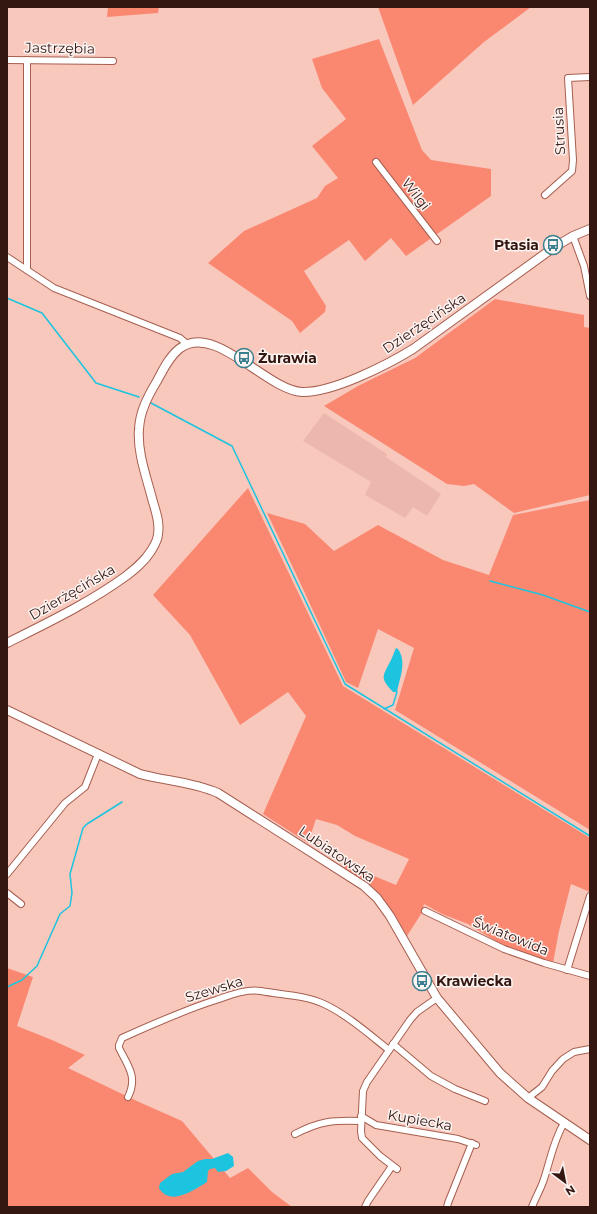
<svg xmlns="http://www.w3.org/2000/svg" width="597" height="1214" font-family="Montserrat,sans-serif">
  <rect width="100%" height="100%" fill="#f9c8bd"/>
  <path fill="#ecb8ad" d="M324 413 387 454 386 457 441 494 427 516 413 507 405 518 365 495 371 482 303 441Z"/>
  <g fill="#fa8871">
    <path d="M108 7H159L158 13 107 17Z"/>
    <path d="M378 7H531L484 42 413 105Z"/>
    <path d="M379 39 422 150 431 160 491 169V196L406 256 391 238 365 261 349 240 304 271 326 306 325 312 300 333 292 321 208 263 244 231 317 198 325 186 338 178 312 146 346 119 322 88 312 59Z"/>
    <path d="M495 299 584 315V327L590 328V495L514 513 474 484 464 486 447 484 324 406 358 386 415 358Z"/>
    <path d="M248 488 343 686 590 838V892L571 884 559 931 553 963 507 948 468 924 442 914 424 904 421 914 407 936 394 914 374 890 344 869 345 864 396 885 409 859 355 836 337 825 316 819 308 843 263 814 306 716 288 692 240 725 190 635 153 595Z"/>
    <path d="M590 500V830L395 710 414 648 378 629 358 688 346 682 297 576 267 513 305 524 334 551 378 525 443 560 489 575 513 515Z"/>
    <path d="M7 968 33 977 17 1026 52 1040 85 1055 68 1068 139 1102 182 1121 230 1178 248 1168 272 1192 292 1207H7Z"/>
  </g>
  <g fill="#1cc4df">
    <path d="M396 648 398 649C407 662 400 677 397 692H393C379 677 383 676 391 660 393 656 394 652 396 648Z"/>
    <path d="M228 1153 233 1157 234 1166 226 1171 218 1172 215 1168 210 1169 208 1171 207 1182C194 1190 170 1207 159 1188L160 1183 172 1174 183 1172 198 1161 205 1159H212Z"/>
  </g>
  <g fill="none" stroke-linecap="round" stroke-linejoin="round">
    <g stroke="#1cc4df" stroke-width="1.5">
      <path d="M7 298 42 313 96 383 139 397"/>
      <path d="M151 403 232 446 345 684 590 836"/>
      <path d="M490 581 543 595 590 612"/>
      <path d="M384 709 393 705 397 692"/>
      <path d="M7 987 22 980 37 966 60 914 70 906 72 893 70 874 83 828 87 824 122 802"/>
    </g>
    <g stroke="#a65e4f" stroke-width="8">
      <g id="street">
        <path d="M7 60 113 61"/>
        <path d="M27 60V270"/>
        <path d="M376 162 437 241"/>
        <path d="M545 195 572 171 573 160 568 78 590 77"/>
        <path d="M573 236 584 266 590 296"/>
        <path d="M7 257 54 288 180 338 187 344"/>
        <path d="M7 874 65 803 85 787 98 754"/>
        <path d="M7 893 21 904"/>
        <path d="M425 911 504 949 544 963 590 976"/>
        <path d="M567 970 590 896"/>
        <path d="M393 1044 431 1076 455 1089 485 1101"/>
        <path d="M128 1097C138 1077 128 1066 119 1048V1045L122 1038C153 1024 184 1010 216 1000 231 995 245 989 261 991 282 995 305 995 324 1004 346 1014 370 1035 389 1050"/>
        <path d="M528 1098 542 1087 552 1071 563 1059 574 1052 590 1049"/>
        <path d="M361 1116 376 1125 458 1139 476 1145"/>
        <path d="M295 1134C320 1121 333 1120 361 1121"/>
        <path d="M397 1169 380 1156 362 1138 361 1131 363 1091 367 1082 410 1020 417 1012 437 998"/>
        <path d="M365 1207 368 1201 392 1166"/>
        <path d="M447 1207 448 1203 472 1143"/>
        <path d="M532 1207C535 1199 540 1190 543 1182 550 1162 553 1141 564 1123"/>
      </g>
    </g>
    <g stroke="#a65e4f" stroke-width="10">
      <g id="secondary">
        <path d="M7 643C47 623 89 603 126 576 135 569 144 562 151 551 154 546 158 540 158 534 160 523 156 512 153 502 147 478 137 453 139 429 140 411 148 396 157 381 163 370 169 357 179 349 214 321 266 390 302 392 332 393 387 365 413 349L553 248 573 236 590 229"/>
        <path d="M7 710 140 774C166 781 193 782 218 793L364 886 377 898 390 916 437 998 500 1073 528 1098 590 1140"/>
      </g>
    </g>
    <use href="#street" stroke="#fff" stroke-width="6"/>
    <use href="#secondary" stroke="#fff" stroke-width="8"/>
  </g>
  <defs>
    <g id="bus-ring" transform="scale(1)"><circle r="9.5" fill="#fcf4f2" stroke="#3a7f8d" stroke-width="1.5"/><path d="M-5-6H5V4H4V6H2V4H-2V6H-4V4H-5ZM-3.5-4V0h7V-4ZM-3.5 1.2v1.5H-2V1.2ZM2 1.2v1.5H3.5V1.2Z" fill="#3a7f8d"/></g>
  </defs>
  <g fill-rule="evenodd">
    <use href="#bus-ring" x="553" y="245"/>
    <use href="#bus-ring" x="244" y="358"/>
    <use href="#bus-ring" x="422" y="981"/>
  </g>
  <g text-anchor="middle" stroke-width="3" stroke-linejoin="round" paint-order="stroke">
    <g font-size="14" fill="#341711" stroke="#fcf4f2">
      <text transform="translate(60 48) rotate(1)" y="5">Jastrzębia</text>
      <text transform="translate(559 131) rotate(-93)" y="5">Strusia</text>
      <text transform="translate(416 194) rotate(52)" y="5">Wilgi</text>
      <text transform="translate(424 323) rotate(-34)" y="5">Dzierżęcińska</text>
      <text transform="translate(72 592) rotate(-30)" y="5">Dzierżęcińska</text>
      <text transform="translate(337 854) rotate(34)" y="5">Lubiatowska</text>
      <text transform="translate(511 936) rotate(22)" y="5">Światowida</text>
      <text transform="translate(214 989) rotate(-17)" y="5">Szewska</text>
      <text transform="translate(420 1120) rotate(10)" y="5">Kupiecka</text>
    </g>
    <g font-size="14" font-weight="bold" fill="#341711" stroke="#fcf4f2" text-anchor="start">
      <text x="539" y="250" text-anchor="end">Ptasia</text>
      <text x="258" y="363">Żurawia</text>
      <text x="436" y="986">Krawiecka</text>
    </g>
  </g>
  <rect width="597" height="1214" fill="none" stroke="#341711" stroke-width="16"/>
  <g transform="translate(565 1182) rotate(148)" stroke="#fcf4f2" stroke-width="3" paint-order="stroke">
  <path d="M0-3L7 15L0 10L-7 15Z" fill="#341711"/>
  <text y="-6" font-size="11" font-weight="bold" text-anchor="middle" fill="#341711">N</text>
  </g>
</svg>
